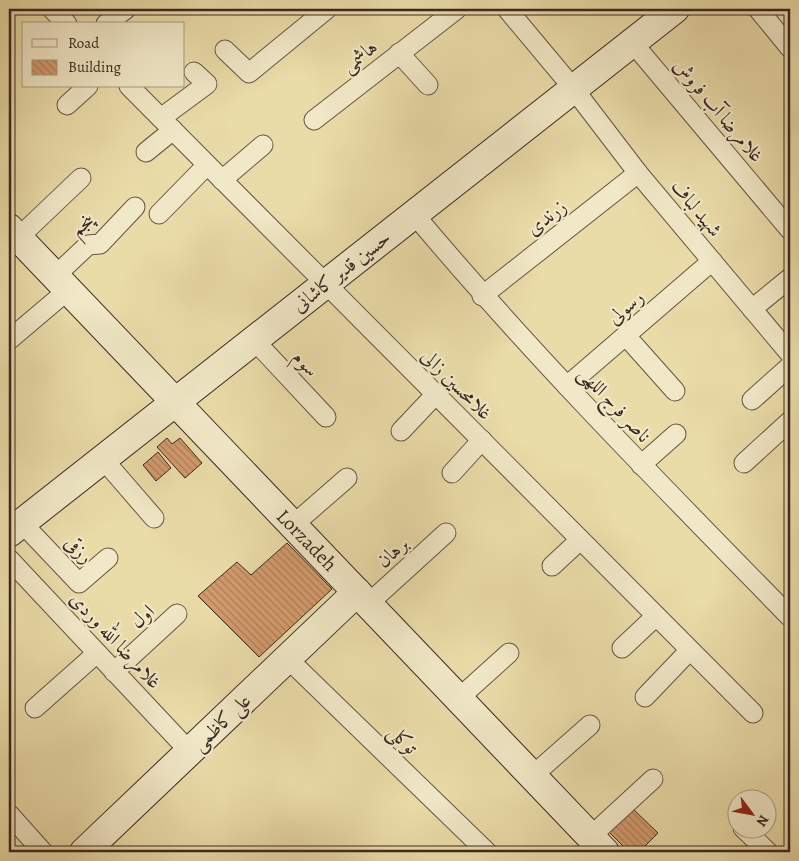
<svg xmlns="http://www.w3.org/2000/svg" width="799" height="861" font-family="Alegreya,Amiri,serif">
  <defs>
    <pattern id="building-back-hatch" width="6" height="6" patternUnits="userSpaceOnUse" patternTransform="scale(1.25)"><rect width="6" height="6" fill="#d49b6d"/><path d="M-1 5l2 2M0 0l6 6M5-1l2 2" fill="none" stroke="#ad7e59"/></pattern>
  </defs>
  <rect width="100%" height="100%" fill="#eadca9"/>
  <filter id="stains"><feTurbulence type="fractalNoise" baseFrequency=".004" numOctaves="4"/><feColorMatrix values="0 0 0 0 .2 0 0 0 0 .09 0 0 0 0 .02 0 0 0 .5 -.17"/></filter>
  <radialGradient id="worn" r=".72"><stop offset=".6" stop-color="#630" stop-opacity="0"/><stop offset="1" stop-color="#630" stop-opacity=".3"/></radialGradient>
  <g fill="url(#building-back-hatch)" stroke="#392821">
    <path d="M167 438 172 444 180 438 202 463 185 478 157 447Z"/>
    <path d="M158 452 171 468 156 481 143 465Z"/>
    <path d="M287 543 332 589 259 657 198 596 237 562 251 575Z"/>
    <path d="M633 809 658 833 639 852H629L609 832Z"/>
  </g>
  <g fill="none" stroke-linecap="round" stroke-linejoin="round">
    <g stroke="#655543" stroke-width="21">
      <g id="street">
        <path d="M52 9 67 24"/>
        <path d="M507 9 573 88 638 173 790 354"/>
        <path d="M758 9 790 48"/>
        <path d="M106 24 126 9"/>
        <path d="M632 42 790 230"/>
        <path d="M225 50 249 73 327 9"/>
        <path d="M399 53 428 85"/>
        <path d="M129 86 753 713"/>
        <path d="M67 105 88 86"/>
        <path d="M161 118 207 84 194 72"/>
        <path d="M314 120 457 9"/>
        <path d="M146 152 173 130"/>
        <path d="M222 180 263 145"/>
        <path d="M159 214 207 165"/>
        <path d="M414 214C532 355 662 486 790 617"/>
        <path d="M18 238 81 178"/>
        <path d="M55 276 88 245 100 244 135 207"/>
        <path d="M482 296 638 173"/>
        <path d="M752 309 790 278"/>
        <path d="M626 336 675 391"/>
        <path d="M9 340 68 290"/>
        <path d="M254 340 326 417"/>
        <path d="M567 386 712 261"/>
        <path d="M752 400 790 366"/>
        <path d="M401 431 436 394"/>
        <path d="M103 459 154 518"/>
        <path d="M744 463 790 421"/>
        <path d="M641 465 676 434"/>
        <path d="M452 473 482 440"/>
        <path d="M22 523 79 583 108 558"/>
        <path d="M293 525 347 478"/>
        <path d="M9 559 190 752"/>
        <path d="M552 566 580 540"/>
        <path d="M368 604 446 533"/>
        <path d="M622 648 656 616"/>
        <path d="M288 659 487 852"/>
        <path d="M114 672 177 614"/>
        <path d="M645 697 690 650"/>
        <path d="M458 699 509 653"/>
        <path d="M35 708 97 653"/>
        <path d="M531 777 590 725"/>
        <path d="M9 814 43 852"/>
        <path d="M743 828 768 852"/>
        <path d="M590 837 653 779"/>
      </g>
    </g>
    <g stroke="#392821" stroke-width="30">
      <g id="secondary">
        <path d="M9 228 605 852"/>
        <path d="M9 533 675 9"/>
        <path d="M84 852 357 592"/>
      </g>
    </g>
    <use href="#street" stroke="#f1e8c7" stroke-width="19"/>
    <use href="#secondary" stroke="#f1e8c7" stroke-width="28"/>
  </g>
  <g text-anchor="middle" stroke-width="4.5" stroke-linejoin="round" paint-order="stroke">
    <g font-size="20" fill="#392821" stroke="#f1e8c7">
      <text transform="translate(359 56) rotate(-38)" y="7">هاشمی</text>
      <text transform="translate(719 110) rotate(50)" y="7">غلامرضا آب فروش</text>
      <text transform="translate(697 208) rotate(50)" y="7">شهید لباف</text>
      <text transform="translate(546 217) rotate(-38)" y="7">زرندی</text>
      <text transform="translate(82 224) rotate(-36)" y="7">پنجم</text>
      <text transform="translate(341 271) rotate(-38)" y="7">حسین قدیر کاشانی</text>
      <text transform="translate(625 307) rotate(-41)" y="7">رسولی</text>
      <text transform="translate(306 363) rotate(47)" y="7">سوم</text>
      <text transform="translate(457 384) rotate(45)" y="7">غلامحسین زالی</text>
      <text transform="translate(615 404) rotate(47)" y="7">ناصر فرج اللهی</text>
      <text transform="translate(307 540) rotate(46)" y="7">Lorzadeh</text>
      <text transform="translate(79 549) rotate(43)" y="7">رزقی</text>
      <text transform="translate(392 552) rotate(-42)" y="7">برهان</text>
      <text transform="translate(142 616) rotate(-42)" y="7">اول</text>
      <text transform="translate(116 640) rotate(47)" y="7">غلامرضا الله وردی</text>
      <text transform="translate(221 722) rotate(-44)" y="7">علی کاظمی</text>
      <text transform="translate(403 739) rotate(44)" y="7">توکلی</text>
    </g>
  </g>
  <rect width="799" height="861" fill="none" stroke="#eadca9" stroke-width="30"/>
  <rect x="10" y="10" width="779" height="841" fill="none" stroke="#392821" stroke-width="2.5"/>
  <rect x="15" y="15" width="769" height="831" fill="none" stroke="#392821"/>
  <rect x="22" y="22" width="162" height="65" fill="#f1e8c7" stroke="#a79b85"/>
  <rect x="32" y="39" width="25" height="8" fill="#f1e8c7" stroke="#a79b85"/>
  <text x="68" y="48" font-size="15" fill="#392821">Road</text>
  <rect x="32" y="60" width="25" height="15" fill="url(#building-back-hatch)" stroke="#a79b85"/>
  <text x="68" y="72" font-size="15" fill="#392821">Building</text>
  <g transform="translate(752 814) rotate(122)"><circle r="24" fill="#f1e8c7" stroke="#a79b85"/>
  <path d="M0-4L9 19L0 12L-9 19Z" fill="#8f2418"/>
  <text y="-8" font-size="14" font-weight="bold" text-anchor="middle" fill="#392821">N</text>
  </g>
  <rect width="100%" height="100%" filter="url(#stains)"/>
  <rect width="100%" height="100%" fill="url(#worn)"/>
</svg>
